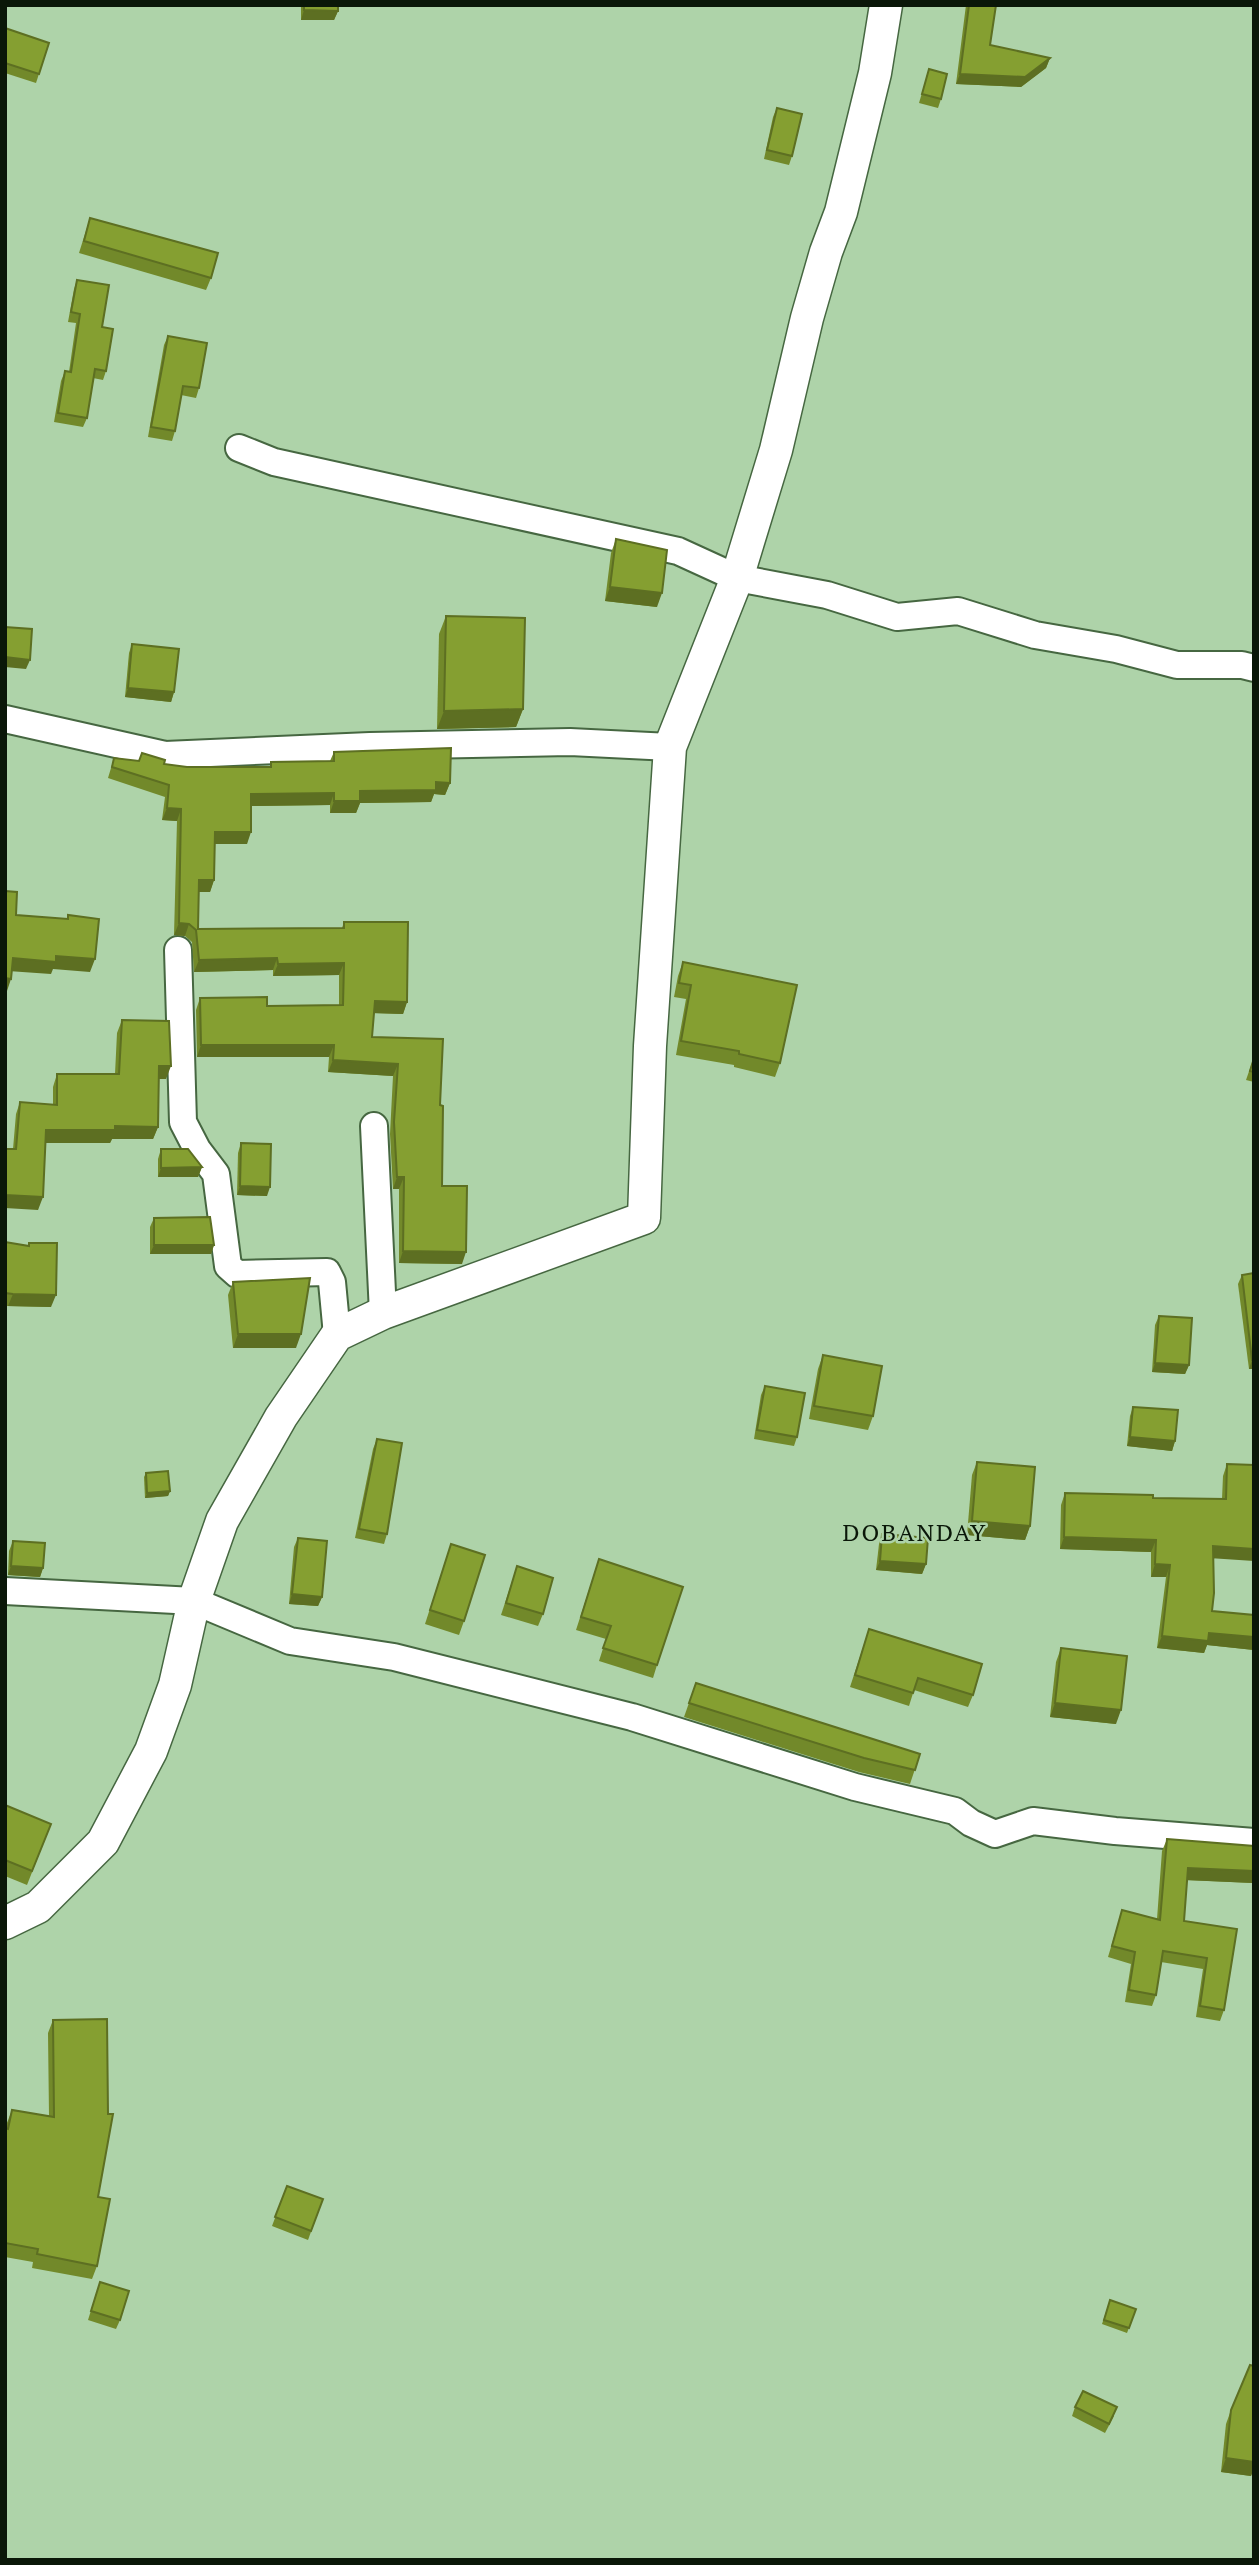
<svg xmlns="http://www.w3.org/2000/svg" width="1259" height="2565" font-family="'PT Serif',serif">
  <rect width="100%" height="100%" fill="#aed3a9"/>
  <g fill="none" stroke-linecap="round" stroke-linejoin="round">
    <g stroke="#466741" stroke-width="30">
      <g id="minor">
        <path d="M239 448 274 462 678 551 737 578 827 595 897 617 958 611 1035 635 1116 649 1177 665H1242L1254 668"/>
        <path d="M5 719 165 755 370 746 570 742 670 747"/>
        <path d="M178 950 183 1122 197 1149 216 1174 228 1266 237 1274 327 1272 332 1282 337 1335"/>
        <path d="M374 1126 383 1313"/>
        <path d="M5 1591 194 1601 290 1641 394 1657 632 1717 855 1787 955 1811 971 1823 995 1834 1033 1821 1115 1831 1254 1842"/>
      </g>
    </g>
    <g stroke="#466741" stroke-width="35">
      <path id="tertiary" d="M5 1923 38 1907 103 1842 151 1751 175 1685 194 1601 222 1521 281 1417 337 1335 383 1313 644 1218 650 1046 670 747 737 578 776 450 807 318 826 252 841 212 875 73 886 5"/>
    </g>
    <use href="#minor" stroke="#fff" stroke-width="26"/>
    <use href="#tertiary" stroke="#fff" stroke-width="32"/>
  </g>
  <g fill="#72892a">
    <path d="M301 5H338V11L334 20H301Z"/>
    <path d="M966 5H996L990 45 1050 58 1046 68 1021 87 956 84Z"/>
    <path d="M5 28 49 43 36 83 5 73Z"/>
    <path d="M929 69 941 99 938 108 919 103Z"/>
    <path d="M777 108 792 156 789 165 764 159 773 117Z"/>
    <path d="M90 218 211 278 206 290 79 253Z"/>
    <path d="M77 280 102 327 106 371 103 380 93 378 87 418 83 427 54 422 61 381 65 371 69 372 76 323 68 322 74 289Z"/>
    <path d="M168 336 199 388 196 398 181 395 175 431 172 441 148 437 164 345Z"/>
    <path d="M616 539 657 607 605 601 611 553Z"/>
    <path d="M446 616 523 709 516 727 437 729 439 634Z"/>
    <path d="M132 644 174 692 171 702 125 697 129 653Z"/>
    <path d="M334 752 450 783 445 795 434 794 431 802 360 803 356 813H330V805L251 806 247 844H215L214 880 210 892H198V929L342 928 344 922 407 1002 403 1014 374 1013 372 1037 440 1105 442 1186 462 1264 399 1263V1189H393L390 1134 393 1076 328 1072 329 1057H197L196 1010 200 998 267 1006 339 1005V975L273 976V970L194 972 192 942 185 936 174 935 177 821 162 820 165 797 108 778 114 758 187 767H270L271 762 330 761Z"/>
    <path d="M683 962 780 1063 775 1077 734 1067V1065L676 1055 686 999 674 997 678 976Z"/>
    <path d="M122 1020 166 1079H159L158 1127 153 1139H112L110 1143H46L38 1210 13 1149 16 1114 20 1102 53 1105V1087L57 1074H115L117 1033Z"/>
    <path d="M1254 1057V1082L1246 1080Z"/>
    <path d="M241 1143 267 1196 237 1195 238 1153Z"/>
    <path d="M161 1149 202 1167 198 1177H158V1159Z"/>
    <path d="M154 1218 214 1245 211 1254H150V1227Z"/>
    <path d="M5 1242 28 1246 29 1243 51 1307 5 1306Z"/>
    <path d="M1242 1275 1254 1369H1249L1238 1284Z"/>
    <path d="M233 1282 296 1348H233L228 1295Z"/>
    <path d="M1159 1316 1189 1365 1185 1374 1152 1372 1155 1325Z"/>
    <path d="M823 1355 873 1416 868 1430 809 1419 818 1369Z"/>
    <path d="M765 1386 797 1437 794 1446 754 1439 761 1395Z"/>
    <path d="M1133 1407 1175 1441 1172 1451 1127 1446 1130 1416Z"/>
    <path d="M377 1439 387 1534 384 1544 355 1538 373 1449Z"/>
    <path d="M977 1462 1030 1526 1025 1540 967 1535 972 1475Z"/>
    <path d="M1227 1464 1254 1465 1214 1559 1212 1611 1254 1615V1650L1207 1645 1204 1653 1157 1648 1166 1577H1151V1552L1060 1549 1061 1505 1065 1493 1153 1498 1222 1499 1223 1476Z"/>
    <path d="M146 1473 170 1491 168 1496 145 1498 144 1477Z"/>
    <path d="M882 1534 926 1564 922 1574 876 1570 879 1544Z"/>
    <path d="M298 1538 322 1597 318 1606 289 1604 294 1547Z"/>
    <path d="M13 1541 43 1568 40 1577 8 1575 9 1551Z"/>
    <path d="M451 1544 464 1621 459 1635 425 1624Z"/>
    <path d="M599 1559 657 1665 653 1678 599 1661 606 1639 576 1630Z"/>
    <path d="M517 1566 543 1614 538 1626 501 1615Z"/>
    <path d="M869 1629 973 1695 968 1707 914 1690 909 1706 850 1687Z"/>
    <path d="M1061 1648 1116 1724 1050 1717 1056 1662Z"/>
    <path d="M696 1683 920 1754 910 1784 859 1772 684 1717Z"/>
    <path d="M5 1805 51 1824 27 1885 5 1876Z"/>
    <path d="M1167 1839 1254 1846V1919H1252L1253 1883 1187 1880 1184 1921 1237 1929 1224 2010 1220 2021 1196 2017 1203 1969 1161 1962 1156 1995 1152 2006 1125 2002 1131 1964 1108 1957 1122 1910 1157 1919 1162 1851Z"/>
    <path d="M53 2020 98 2197 97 2266 92 2279 32 2268 33 2262 5 2257V2128L12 2110 49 2116 48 2033Z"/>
    <path d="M287 2186 323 2199 308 2240 272 2226Z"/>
    <path d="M100 2282 120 2320 116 2329 88 2320Z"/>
    <path d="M1110 2300 1136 2309 1127 2333 1102 2324Z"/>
    <path d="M1254 2366V2468L1251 2476 1221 2472 1226 2424 1231 2410Z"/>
    <path d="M1075 2407 1114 2416 1105 2433 1072 2416Z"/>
  </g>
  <g fill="#5d6f22">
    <path d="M304 10 338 11 334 20H301Z"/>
    <path d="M1050 58 1046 68 1021 87 956 84 960 74Z"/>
    <path d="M610 587 662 593 657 607 605 601Z"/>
    <path d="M5 657 30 660 26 669 5 667Z"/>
    <path d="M128 688 174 692 171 702 125 697Z"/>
    <path d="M523 709 516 727 437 729 444 711Z"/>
    <path d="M436 782 450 783 445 795 434 794 431 802 360 803 356 813H330L334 801 360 791Z"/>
    <path d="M334 793 330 805 247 806 251 794Z"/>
    <path d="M167 808 181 809 177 821 162 820Z"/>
    <path d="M215 832H251L247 844H211Z"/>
    <path d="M199 880H214L210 892H194Z"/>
    <path d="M179 923 189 924 185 936 174 935Z"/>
    <path d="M56 956 95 959 90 972 53 969 51 974 8 971 13 958Z"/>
    <path d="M277 958 273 970 194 972 199 960Z"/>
    <path d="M344 963 339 975 273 976 278 964Z"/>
    <path d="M5 978 11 979 7 991H5Z"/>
    <path d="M375 1001 407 1002 403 1014 370 1013Z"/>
    <path d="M201 1045H334L329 1057H197Z"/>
    <path d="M333 1060 398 1064 393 1076 328 1072Z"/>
    <path d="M159 1066H171L166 1079H154Z"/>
    <path d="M115 1126 158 1127 153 1139H112L110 1143H42L46 1130Z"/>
    <path d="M202 1167 198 1177H158L161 1168Z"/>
    <path d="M397 1177H404L399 1189H393Z"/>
    <path d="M240 1186 270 1187 267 1196 237 1195Z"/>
    <path d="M5 1195 43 1197 38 1210 5 1208Z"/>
    <path d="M154 1245H214L211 1254H150Z"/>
    <path d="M403 1251 466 1252 462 1264 399 1263Z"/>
    <path d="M13 1294 56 1295 51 1307 8 1306Z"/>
    <path d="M238 1334H301L296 1348H233Z"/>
    <path d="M1252 1360H1254V1369H1249Z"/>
    <path d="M1155 1363 1189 1365 1185 1374 1152 1372Z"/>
    <path d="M1130 1437 1175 1441 1172 1451 1127 1446Z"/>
    <path d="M170 1491 168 1496 145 1498 147 1493Z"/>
    <path d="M972 1521 1030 1526 1025 1540 967 1535Z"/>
    <path d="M1064 1537 1156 1540 1151 1552 1060 1549Z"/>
    <path d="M1213 1546 1254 1549V1561L1209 1558Z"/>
    <path d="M880 1561 926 1564 922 1574 876 1570Z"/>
    <path d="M1155 1564 1170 1565 1166 1577H1151Z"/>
    <path d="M11 1566 43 1568 40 1577 8 1575Z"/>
    <path d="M292 1594 322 1597 318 1606 289 1604Z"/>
    <path d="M1209 1633 1254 1637V1650L1207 1645 1204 1653 1157 1648 1162 1636Z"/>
    <path d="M1055 1703 1121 1710 1116 1724 1050 1717Z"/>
    <path d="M1188 1868 1254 1871V1881L1253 1883 1184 1880Z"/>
    <path d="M1226 2458 1254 2462V2468L1251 2476 1221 2472Z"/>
  </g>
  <g fill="#859f31" stroke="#5d6f22" stroke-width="2">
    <path d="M304 5H338V11L304 10Z"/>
    <path d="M969 5H996L990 45 1050 58 1025 77 960 74Z"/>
    <path d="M5 28 49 43 39 74 5 63Z"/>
    <path d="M929 69 947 74 941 99 922 94Z"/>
    <path d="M777 108 802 114 792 156 767 150Z"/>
    <path d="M90 218 218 253 211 278 84 241Z"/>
    <path d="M77 280 109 285 102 327 113 329 106 371 95 369 87 418 58 413 65 371 71 372 80 314 71 312Z"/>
    <path d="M168 336 207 343 199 388 183 386 175 431 151 427Z"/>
    <path d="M616 539 667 550 662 593 610 587Z"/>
    <path d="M446 616 525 618 523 709 444 711Z"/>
    <path d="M5 627 32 629 30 660 5 657Z"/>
    <path d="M132 644 179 649 174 692 128 688Z"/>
    <path d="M451 748 450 783 436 782V790L360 791V801H334V793L251 794V832H215L214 880H199L198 929 344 928V922H408L407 1002 375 1001 372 1037 443 1039 440 1105 443 1106 442 1186H467L466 1252 403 1251 404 1177H397L394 1122 398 1064 333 1060 334 1045H201L200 998 267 997V1006L343 1005 344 963 278 964 277 958 199 960 196 930 189 924 179 923 181 809 167 808 169 785 112 767 114 758 139 761 142 753 165 760 164 764 187 767H271V762L334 761V752Z"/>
    <path d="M5 891 17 892 16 915 68 919V915L99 919 95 959 56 956V962L13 958 11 979 5 978Z"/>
    <path d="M683 962 797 985 780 1063 739 1054V1051L681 1041 691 985 679 983Z"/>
    <path d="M122 1020 169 1021 171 1066H159L158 1127 115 1126V1130H46L43 1197 5 1195V1149H16L20 1102 57 1105V1074H119Z"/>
    <path d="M1254 1058V1072L1250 1071Z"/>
    <path d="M241 1143 271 1144 270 1187 240 1186Z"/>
    <path d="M161 1149H188L202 1167 161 1168Z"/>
    <path d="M210 1217 214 1245H154V1218Z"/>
    <path d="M5 1242 29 1246V1243H57L56 1295 13 1294 5 1293Z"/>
    <path d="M1254 1273V1360H1252L1242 1275Z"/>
    <path d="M310 1278 301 1334H238L233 1282Z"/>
    <path d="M1159 1316 1192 1318 1189 1365 1155 1363Z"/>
    <path d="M823 1355 882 1366 873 1416 814 1406Z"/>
    <path d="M765 1386 805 1393 797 1437 757 1430Z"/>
    <path d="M1133 1407 1178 1410 1175 1441 1130 1437Z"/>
    <path d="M377 1439 402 1443 387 1534 359 1529Z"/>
    <path d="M977 1462 1035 1467 1030 1526 972 1521Z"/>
    <path d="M1227 1464 1254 1465V1549L1213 1546 1214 1593 1212 1611 1254 1615V1637L1209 1633 1208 1641 1162 1636 1170 1565 1155 1564 1156 1540 1064 1537 1065 1493 1153 1495V1498L1226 1499Z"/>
    <path d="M168 1471 170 1491 147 1493 146 1473Z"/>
    <path d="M882 1534 928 1538 926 1564 880 1561Z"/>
    <path d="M298 1538 327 1541 322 1597 292 1594Z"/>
    <path d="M13 1541 45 1543 43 1568 11 1566Z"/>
    <path d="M451 1544 485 1555 464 1621 430 1610Z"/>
    <path d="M599 1559 683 1587 657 1665 603 1648 611 1626 581 1617Z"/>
    <path d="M517 1566 553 1578 543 1614 506 1603Z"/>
    <path d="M869 1629 982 1664 973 1695 918 1678 913 1693 855 1675Z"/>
    <path d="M1061 1648 1127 1656 1121 1710 1055 1703Z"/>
    <path d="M696 1683 920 1754 915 1770 864 1758 689 1703Z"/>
    <path d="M5 1805 51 1824 32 1871 5 1860Z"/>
    <path d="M1167 1839 1254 1846V1871L1188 1868 1184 1921 1237 1929 1224 2010 1200 2006 1207 1958 1163 1951 1156 1995 1129 1990 1135 1952 1112 1946 1122 1910 1160 1920Z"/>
    <path d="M107 2019 108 2114H113L98 2197 110 2199 97 2266 37 2254 38 2249 5 2243V2128L8 2129 12 2110 54 2117 53 2020Z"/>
    <path d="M287 2186 323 2199 311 2231 275 2217Z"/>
    <path d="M100 2282 129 2291 120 2320 91 2311Z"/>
    <path d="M1110 2300 1136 2309 1129 2328 1104 2320Z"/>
    <path d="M1250 2365 1254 2366V2462L1226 2458 1231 2410Z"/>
    <path d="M1083 2391 1117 2407 1109 2424 1075 2407Z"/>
  </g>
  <g text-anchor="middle" stroke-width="5" stroke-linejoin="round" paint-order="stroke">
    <g font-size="24" letter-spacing="2" fill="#0a1708" stroke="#aed3a9">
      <text x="915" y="1541">DOBANDAY</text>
    </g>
  </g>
  <rect width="1259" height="2565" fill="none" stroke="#0a1708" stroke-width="14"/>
</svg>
